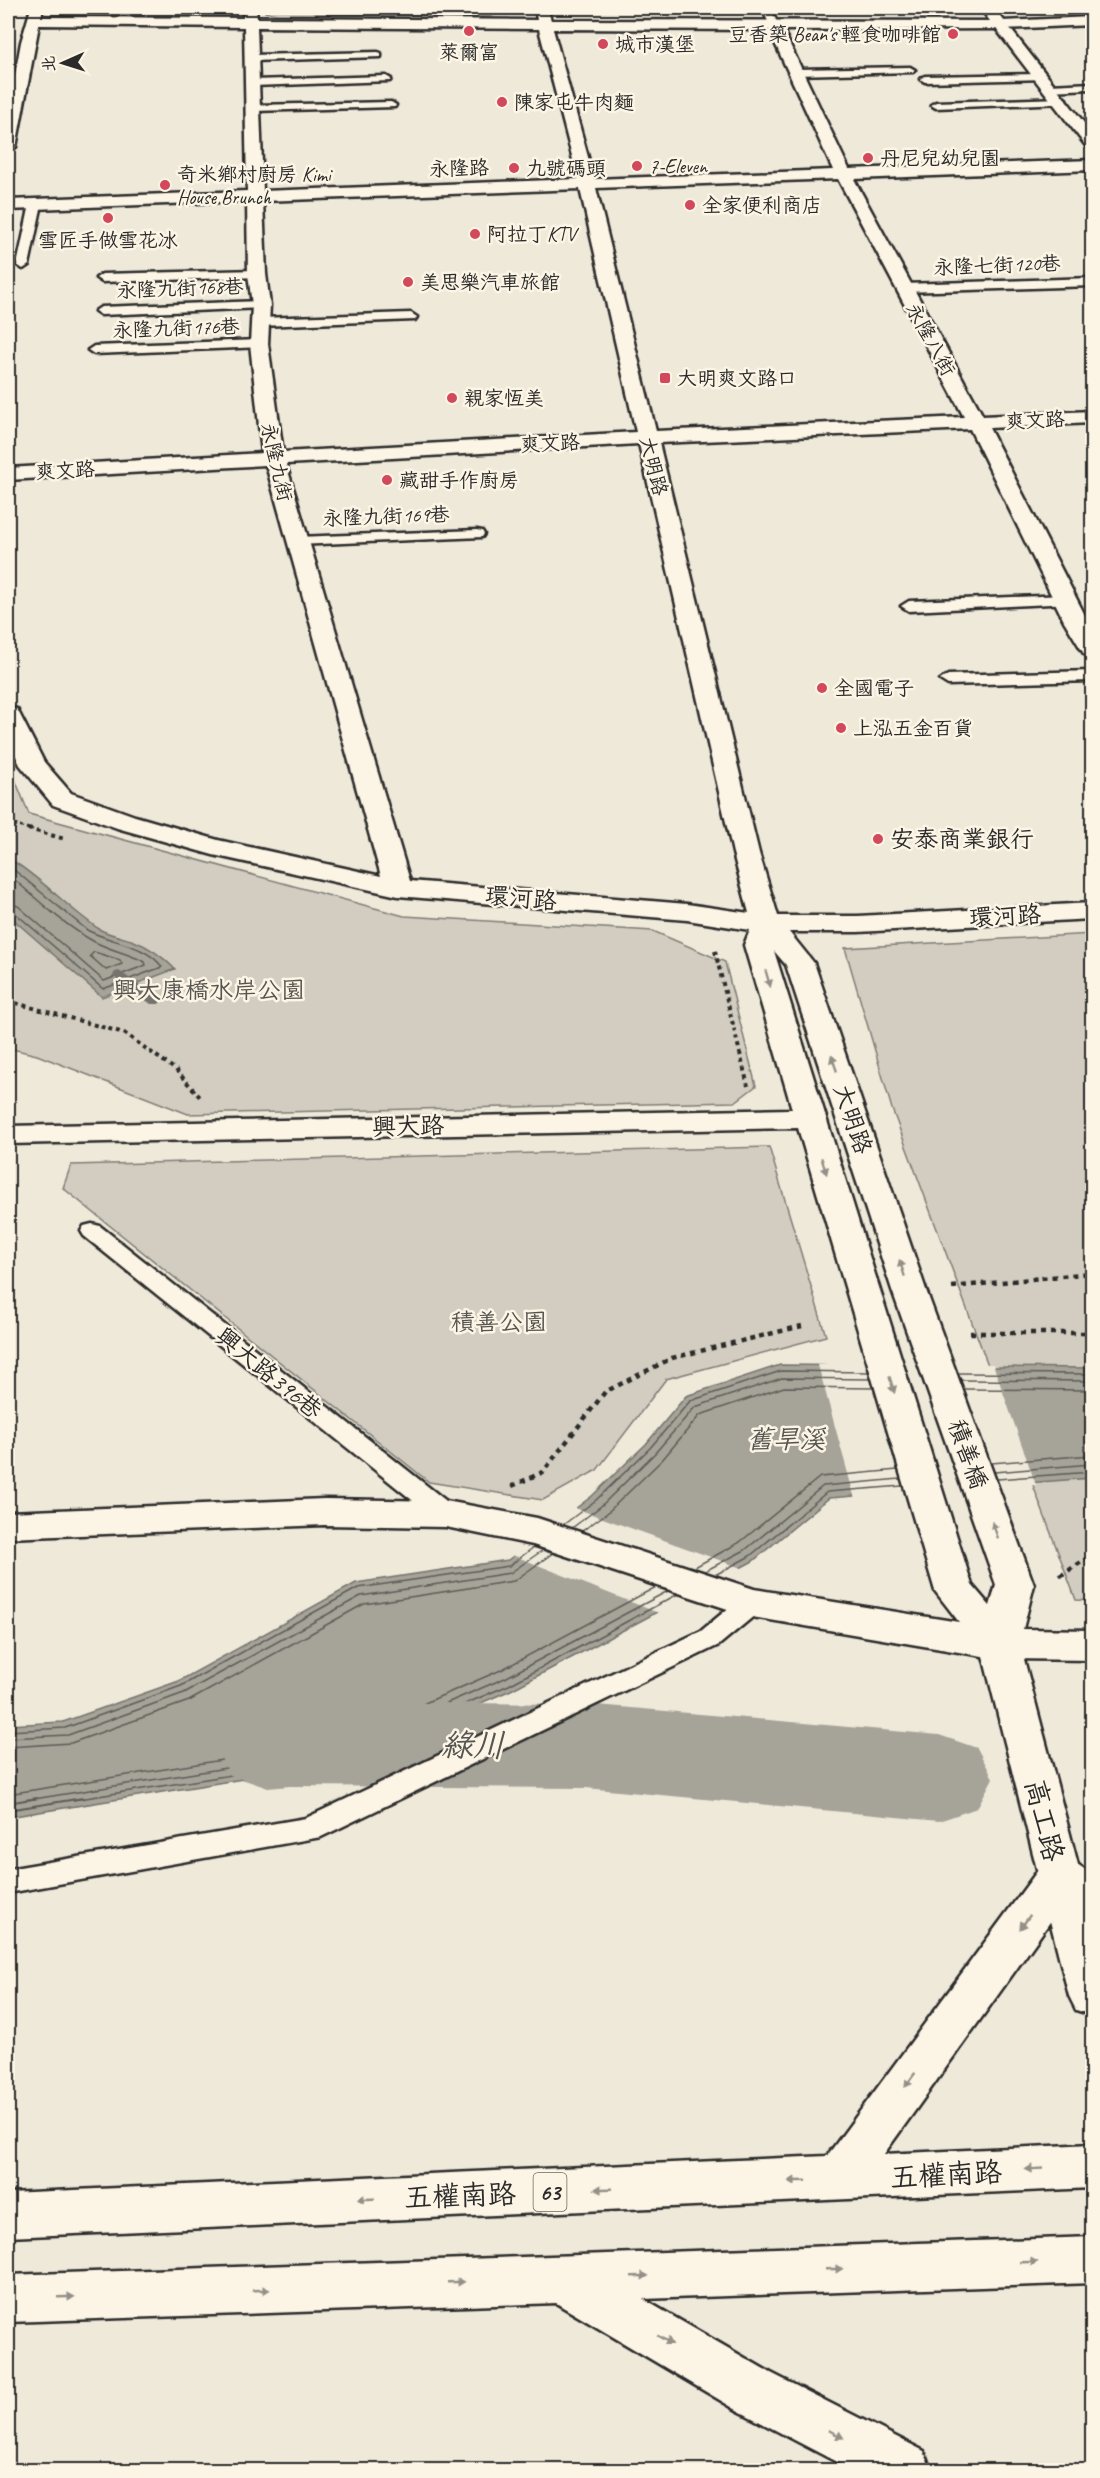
<svg xmlns="http://www.w3.org/2000/svg" width="1100" height="2478" font-family="Caveat,'LXGW WenKai TC',sans-serif">
  <rect width="100%" height="100%" fill="#efe9da"/>
  <filter id="ink" filterUnits="userSpaceOnUse"><feTurbulence type="fractalNoise" baseFrequency=".0167" numOctaves="2"/><feDisplacementMap in="SourceGraphic" scale="12" xChannelSelector="R" yChannelSelector="G"/><feConvolveMatrix kernelMatrix="1 2 1 2 8 2 1 2 1" color-interpolation-filters="sRGB"/></filter>
  <g filter="url(#ink)">
    <g fill="#d2cdc0" stroke="#7e7c76" stroke-width="1.5">
      <path d="M265 8H507L508 11 490 16 277 14 265 12Z"/>
      <path d="M8 762 29 814 404 916 653 931 725 962 756 1086 735 1102 188 1114 37 1055 8 1048Z"/>
      <path d="M1092 934V1601L1076 1600 892 1109 845 948Z"/>
      <path d="M769 1147 826 1336 666 1379 597 1470 543 1500 429 1482 63 1188 71 1165Z"/>
    </g>
    <g fill="#a6a399" stroke="#75736d" stroke-width="1.5">
      <path d="M8 858C41 877 67 908 99 929 109 935 123 937 134 941 150 947 163 957 175 969L102 997 8 915Z"/>
      <path d="M780 1365 1092 1368V1478L829 1498 753 1561 511 1690 341 1763 8 1817V1725L63 1722 179 1681 356 1583 508 1560 592 1496 646 1444 686 1396Z"/>
    </g>
    <g fill="#efe9da">
      <path d="M854 1362 993 1364 1036 1485 855 1499 818 1365Z"/>
      <path d="M572 1507 744 1569 661 1614 510 1554Z"/>
    </g>
    <g fill="none" stroke-linecap="round" stroke-linejoin="round">
      <g stroke="#5c5b57" stroke-width="1.5">
        <path d="M8 865 87 930C111 943 146 944 162 967L103 989 14 912 8 911"/>
        <path d="M8 874C35 897 62 924 93 941 109 950 128 953 145 962L146 965 104 981 18 906 8 903"/>
        <path d="M94 952 120 960 122 964 106 970 90 956Z"/>
        <path d="M958 1373 1092 1374"/>
        <path d="M961 1380 1092 1381"/>
        <path d="M964 1389 1092 1390"/>
        <path d="M991 1463 1092 1455"/>
        <path d="M994 1472 1092 1464"/>
        <path d="M997 1479 1092 1472"/>
        <path d="M563 1525 596 1500 650 1448 690 1401 781 1371 869 1372"/>
        <path d="M572 1528 601 1506 655 1453 695 1407 782 1378 871 1379"/>
        <path d="M582 1531 607 1513 662 1460 700 1415 784 1387 873 1388"/>
        <path d="M693 1568 740 1542 820 1477 898 1470"/>
        <path d="M705 1571 745 1550 823 1486 900 1479"/>
        <path d="M715 1575 750 1556 827 1492 902 1486"/>
        <path d="M8 1731 65 1728 181 1686 358 1588 509 1566 534 1547"/>
        <path d="M8 1738 68 1735 184 1693 361 1596 510 1573 543 1550"/>
        <path d="M8 1747 71 1743 189 1701 364 1604 514 1581 553 1553"/>
        <path d="M8 1794 335 1742 501 1670 656 1587"/>
        <path d="M28 1800 337 1750 505 1678 668 1591"/>
        <path d="M73 1800 339 1758 509 1685 678 1594"/>
      </g>
      <g stroke="#5c5b57" stroke-width="2">
        <path d="M8 1803 37 1798"/>
        <path d="M8 1810 83 1798"/>
      </g>
      <path fill="#75736d" fill-rule="evenodd" d="M119 971 159 998 161 1001 159 1004H151L115 978 113 975 115 972Z"/>
      <path fill="#a6a399" fill-rule="evenodd" d="M290 1702 586 1704 939 1735 977 1748 993 1778 977 1808 939 1821 586 1788 290 1786 268 1788 230 1775 215 1746 230 1717 268 1704Z"/>
      <g stroke="#2b2b2b" stroke-width="5">
        <g id="lane">
          <path d="M762 8H770L779 26 777 28H771Z"/>
          <path d="M378 52 381 53V57L252 61 247 58 252 55Z"/>
          <path d="M910 67 915 70 913 72 796 75 791 72 796 69Z"/>
          <path d="M1041 74 1045 75V79L925 82 920 79 925 76Z"/>
          <path d="M386 76 391 79 390 81 253 86 248 83 253 80Z"/>
          <path d="M1092 83V89L1049 91 1044 88 1049 85Z"/>
          <path d="M1062 98 1066 99V103L936 108 931 105 936 102Z"/>
          <path d="M391 102 396 105 395 107 254 111 249 108 254 105Z"/>
          <path d="M36 201 42 204 29 265 23 269 17 265 30 204Z"/>
          <path d="M257 270 263 274 261 277 102 282 96 278 102 274Z"/>
          <path d="M1092 278V286L903 292 897 288 903 284Z"/>
          <path d="M261 301 267 305 265 308 101 315 95 311 101 307Z"/>
          <path d="M411 313 417 317 415 320 260 326 254 322 260 318Z"/>
          <path d="M259 340 265 344 264 347 94 354 88 350 94 346Z"/>
          <path d="M477 530 482 531 484 534 482 537 297 545 290 541 297 537Z"/>
          <path d="M1066 595 1074 600 1072 603 909 611 901 606 909 601Z"/>
          <path d="M1092 671V681L948 685 940 680 948 675Z"/>
          <path d="M92 1224 100 1226 455 1508 459 1514 455 1520 446 1523 437 1520 84 1236 81 1231 84 1226Z"/>
          <path d="M752 1593 761 1596 765 1603 761 1610 719 1645 321 1837 8 1893V1869L306 1818 701 1631 743 1596Z"/>
        </g>
      </g>
      <g stroke="#2b2b2b" stroke-width="5">
        <path id="street" d="M31 8H43L41 17 243 18 244 8H256L257 18 537 20 535 8H547L551 20 1002 21 1092 17V25L1002 29 783 30 849 169 1092 160V170L854 179 983 416 1092 411V423L989 428 1092 629V656L1084 654 1064 621 970 429 659 443 759 853 778 916H858L1092 903V919L858 932H789L814 963 926 1290 1034 1585 1023 1629 1092 1630V1660L1000 1659 752 1617 533 1545 446 1527 324 1525 8 1538V1512L324 1499 446 1501 537 1518 754 1589 959 1622 935 1591 798 1128 8 1144V1126L792 1109 744 945 750 930 687 920 398 896 213 855 117 828 53 805 20 765 8 739V707L17 709 44 762 71 793 135 816 218 840 381 876 266 465 8 480V468L262 453 250 344 252 305 248 274 247 201 8 210V200L247 191 244 27 39 25 16 147 8 152V114L21 42ZM257 27 539 29 578 179 263 191ZM553 29 769 30 833 170 594 179ZM838 179 964 417 656 431 596 188ZM580 189 636 432 283 452 268 344 270 305 266 274 263 201ZM639 444 733 853 749 913 687 904 410 881 286 464ZM774 951 786 965 892 1290 996 1585 990 1606 972 1585Z"/>
      </g>
      <g stroke="#2b2b2b" stroke-width="5">
        <g id="secondary">
          <path d="M980 8H994L1092 133V148L1086 146Z"/>
          <path d="M1000 1629 1014 1634 1020 1644 1092 1918V2015L1076 2010 1069 1996 980 1644 986 1634Z"/>
        </g>
      </g>
      <g stroke="#2b2b2b" stroke-width="5">
        <g id="primary">
          <path d="M1059 1857 1074 1862 1092 1874V1914L1077 1909 1065 1901 884 2154 1092 2144V2188L8 2237V2193L827 2156 1044 1862Z"/>
          <path d="M1092 2237V2283L643 2299 771 2373 924 2451 931 2470H852L735 2409 556 2303 8 2322V2275Z"/>
        </g>
      </g>
      <path stroke="#2b2b2b" stroke-width="3" stroke-dasharray="3 3" stroke-linecap="butt" d="M8 816 11 824 33 830"/>
      <g stroke="#2b2b2b" stroke-width="4" stroke-dasharray="4 4" stroke-linecap="butt">
        <path d="M28 829 65 839"/>
        <path d="M715 951 748 1086"/>
        <path d="M8 1001 124 1033 176 1070 200 1097"/>
      </g>
      <g stroke="#2b2b2b" stroke-width="4.5" stroke-dasharray="5 5" stroke-linecap="butt">
        <path d="M952 1287 1092 1273"/>
        <path d="M970 1333H1092"/>
        <path d="M512 1486 543 1472 605 1392 672 1358 802 1326"/>
        <path d="M1060 1576 1092 1555"/>
      </g>
      <use href="#lane" fill="#fcf5e5" fill-rule="evenodd"/>
      <use href="#street" fill="#fcf5e5" fill-rule="evenodd"/>
      <use href="#secondary" fill="#fcf5e5" fill-rule="evenodd"/>
      <use href="#primary" fill="#fcf5e5" fill-rule="evenodd"/>
    </g>
    <defs><path id="oneway-solid" d="M-6-.8H1V-3.2L6.5 0L1 3.2V.8H-6Z" transform="scale(1.5)"/></defs>
    <g fill="#949088">
      <use href="#oneway-solid" transform="translate(768 979) rotate(74)"/>
      <use href="#oneway-solid" transform="translate(834 1063) rotate(-109)"/>
      <use href="#oneway-solid" transform="translate(824 1166) rotate(72)"/>
      <use href="#oneway-solid" transform="translate(902 1268) rotate(-108)"/>
      <use href="#oneway-solid" transform="translate(892 1385) rotate(73)"/>
      <use href="#oneway-solid" transform="translate(995 1530) rotate(-110)"/>
      <use href="#oneway-solid" transform="translate(1025 1922) rotate(126)"/>
      <use href="#oneway-solid" transform="translate(910 2080) rotate(126)"/>
      <use href="#oneway-solid" transform="translate(1034 2169) rotate(177)"/>
      <use href="#oneway-solid" transform="translate(797 2181) rotate(178)"/>
      <use href="#oneway-solid" transform="translate(603 2189) rotate(178)"/>
      <use href="#oneway-solid" transform="translate(366 2199) rotate(178)"/>
      <use href="#oneway-solid" transform="translate(1029 2262) rotate(-2)"/>
      <use href="#oneway-solid" transform="translate(834 2269) rotate(-2)"/>
      <use href="#oneway-solid" transform="translate(640 2276) rotate(-2)"/>
      <use href="#oneway-solid" transform="translate(456 2282) rotate(-2)"/>
      <use href="#oneway-solid" transform="translate(261 2290) rotate(-2)"/>
      <use href="#oneway-solid" transform="translate(66 2297) rotate(-2)"/>
      <use href="#oneway-solid" transform="translate(665 2340) rotate(30)"/>
      <use href="#oneway-solid" transform="translate(836 2434) rotate(28)"/>
    </g>
  </g>
  <g fill="#d1495b" stroke="#fcf5e5" stroke-width="2">
    <circle cx="469" cy="31" r="6"/>
    <circle cx="953" cy="34" r="6"/>
    <circle cx="603" cy="44" r="6"/>
    <circle cx="502" cy="102" r="6"/>
    <circle cx="868" cy="158" r="6"/>
    <circle cx="637" cy="166" r="6"/>
    <circle cx="514" cy="168" r="6"/>
    <circle cx="165" cy="185" r="6"/>
    <circle cx="690" cy="205" r="6"/>
    <circle cx="108" cy="218" r="6"/>
    <circle cx="475" cy="234" r="6"/>
    <circle cx="408" cy="282" r="6"/>
    <rect x="659" y="372" width="12" height="12" rx="3"/>
    <circle cx="452" cy="398" r="6"/>
    <circle cx="387" cy="480" r="6"/>
    <circle cx="822" cy="688" r="6"/>
    <circle cx="841" cy="728" r="6"/>
    <circle cx="878" cy="839" r="6"/>
  </g>
  <g text-anchor="middle" stroke-width="5" stroke-linejoin="round" paint-order="stroke">
    <g font-size="20" fill="#2b2b2b" stroke="#fcf5e5" text-anchor="start">
      <text x="941" y="41" text-anchor="end">豆香築 Bean's 輕食咖啡館</text>
      <text x="615" y="51">城市漢堡</text>
      <text x="469" y="59" text-anchor="middle">萊爾富</text>
      <text x="514" y="109">陳家屯牛肉麵</text>
      <text x="880" y="165">丹尼兒幼兒園</text>
      <text x="649" y="173">7-Eleven</text>
      <text x="526" y="175">九號碼頭</text>
      <text x="177" y="181">奇米鄉村廚房 Kimi<tspan x="177" dy="23">House Brunch</tspan></text>
      <text x="702" y="212">全家便利商店</text>
      <text x="487" y="241">阿拉丁KTV</text>
      <text x="108" y="247" text-anchor="middle">雪匠手做雪花冰</text>
      <text x="420" y="289">美思樂汽車旅館</text>
      <text x="677" y="385">大明爽文路口</text>
      <text x="464" y="405">親家恆美</text>
      <text x="399" y="487">藏甜手作廚房</text>
      <text x="834" y="695">全國電子</text>
      <text x="853" y="735">上泓五金百貨</text>
    </g>
    <g font-size="20" fill="#2b2b2b" stroke="#fcf5e5">
      <text transform="translate(459 168) rotate(-2)" y="7">永隆路</text>
      <text transform="translate(997 265) rotate(-2)" y="7">永隆七街120巷</text>
      <text transform="translate(180 288) rotate(-2)" y="7">永隆九街168巷</text>
      <text transform="translate(176 328) rotate(-2)" y="7">永隆九街176巷</text>
      <text transform="translate(931 339) rotate(61)" y="7">永隆八街</text>
      <text transform="translate(1035 420) rotate(-3)" y="7">爽文路</text>
      <text transform="translate(550 443) rotate(-3)" y="7">爽文路</text>
      <text transform="translate(277 462) rotate(77)" y="7">永隆九街</text>
      <text transform="translate(654 466) rotate(76)" y="7">大明路</text>
      <text transform="translate(65 470) rotate(-3)" y="7">爽文路</text>
      <text transform="translate(386 516) rotate(-2)" y="7">永隆九街169巷</text>
    </g>
    <rect fill="#fcf5e5" stroke="#6a6863" stroke-width="1.5" x="533.5" y="2173" width="33" height="38" rx="4.5"/>
    <g font-size="22" font-weight="bold" fill="#2b2b2b">
      <text x="550" y="2200">63</text>
    </g>
    <g font-size="24" fill="#2b2b2b" stroke="#fcf5e5" text-anchor="start">
      <text x="890" y="847">安泰商業銀行</text>
    </g>
    <g font-size="24" fill="#2b2b2b" stroke="#fcf5e5">
      <text transform="translate(521 898) rotate(5)" y="8">環河路</text>
      <text transform="translate(1005 916) rotate(-3)" y="8">環河路</text>
      <text transform="translate(853 1119) rotate(71)" y="8">大明路</text>
      <text transform="translate(408 1126) rotate(-1)" y="8">興大路</text>
      <text transform="translate(269 1373) rotate(39)" y="8">興大路396巷</text>
      <text transform="translate(968 1454) rotate(70)" y="8">積善橋</text>
    </g>
    <g font-size="24" fill="#555450" stroke="#fcf5e5">
      <text x="209" y="998">興大康橋水岸公園</text>
      <text x="499" y="1330">積善公園</text>
    </g>
    <g font-size="26" font-style="italic" fill="#565552" stroke="#fcf5e5">
      <text x="786" y="1448">舊旱溪</text>
    </g>
    <g font-size="28" fill="#2b2b2b" stroke="#fcf5e5">
      <text transform="translate(1045 1820) rotate(76)" y="10">高工路</text>
      <text transform="translate(946 2174) rotate(-3)" y="10">五權南路</text>
      <text transform="translate(460 2195) rotate(-2)" y="10">五權南路</text>
    </g>
    <g font-size="32" font-style="italic" fill="#565552" stroke="#fcf5e5">
      <text transform="translate(473 1745) rotate(1)" y="11">綠川</text>
    </g>
  </g>
  <rect width="1100" height="2478" fill="none" stroke="#fcf5e5" stroke-width="30"/>
  <rect x="15" y="15" width="1070" height="2448" fill="none" stroke="#2b2b2b" stroke-width="2" filter="url(#ink)"/>
  <g transform="translate(63 63) rotate(267)" stroke="#fcf5e5" stroke-width="4.5" paint-order="stroke">
  <path d="M0-4.5L10 22L0 15L-10 22Z" fill="#2b2b2b"/>
  <text y="-9" font-size="16" font-weight="bold" text-anchor="middle" fill="#2b2b2b">北</text>
  </g>
</svg>
